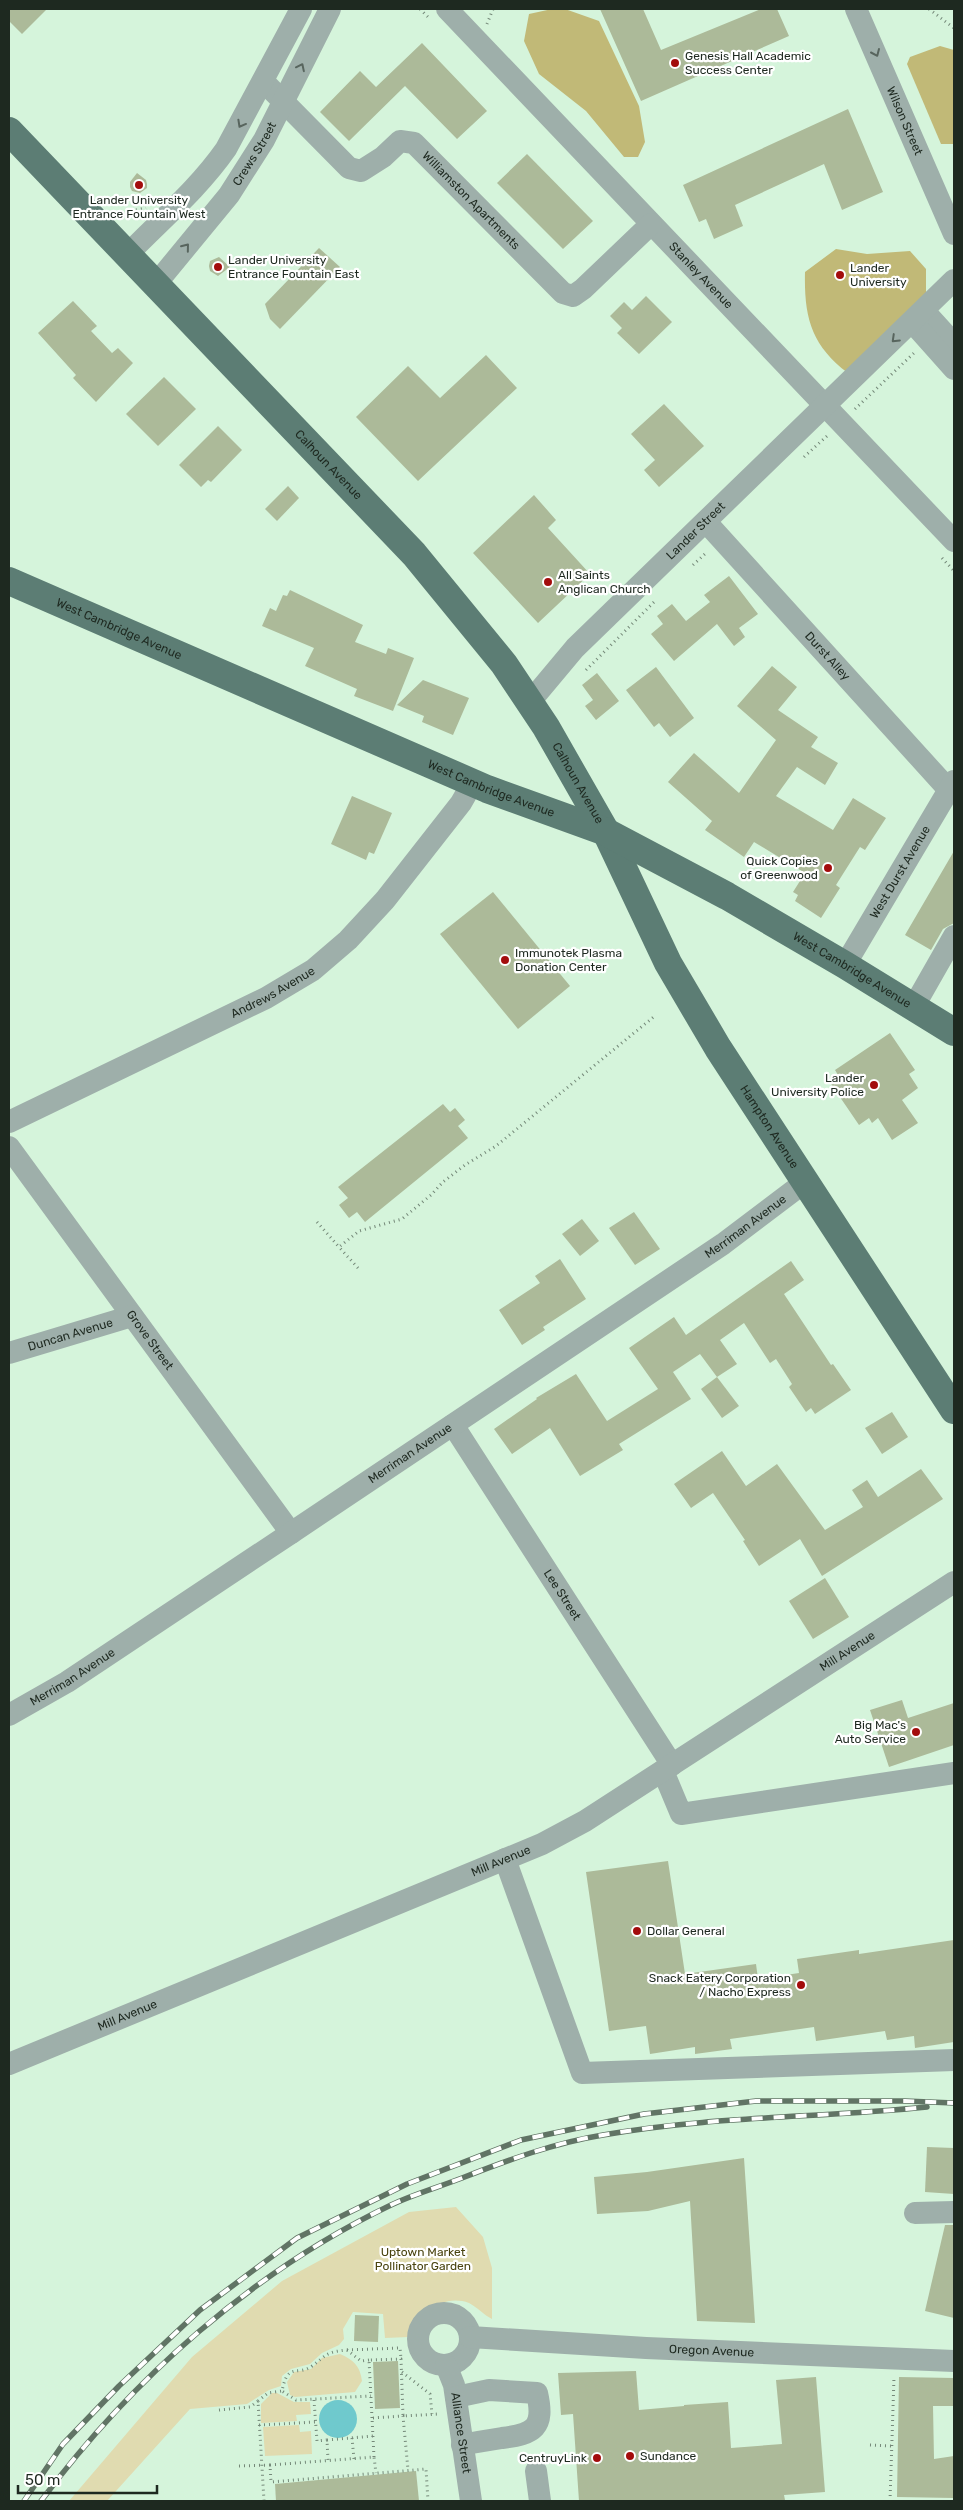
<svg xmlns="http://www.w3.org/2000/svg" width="963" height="2510" font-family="Rubik,sans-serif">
  <rect width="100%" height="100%" fill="#d5f4db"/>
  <g fill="#e0dbb0">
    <path d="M456 2207 483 2237 492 2268V2319C484 2315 477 2307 469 2303 442 2293 420 2315 409 2337L385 2338 383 2314 353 2312 343 2329 344 2339 339 2345 322 2353 310 2364 291 2369 282 2376 281 2386 269 2390 247 2404 190 2409 107 2501H69L192 2357 282 2281 409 2212Z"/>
    <path d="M340 2354C354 2360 360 2366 362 2381L355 2392 295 2397 290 2395 287 2382 294 2372 311 2369 322 2358Z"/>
    <path d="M272 2393H277L294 2402H310L311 2414 296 2415 297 2421 261 2423V2404Z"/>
    <path d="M299 2425 300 2432 311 2431 312 2454 265 2456 263 2427Z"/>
  </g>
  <g fill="#c1b977">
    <path d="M552 9H565L599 21 639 106 645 142 638 157H624L586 111 539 74 524 41 529 14Z"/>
    <path d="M940 46 954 50V144H941L907 64 910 57Z"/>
    <path d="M836 249 867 254 910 251 926 269V297L848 373C811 345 804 317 805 272Z"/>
  </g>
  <circle fill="#6fc9cd" cx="338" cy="2419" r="19"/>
  <g fill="#acba99">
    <path d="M9 9H47L22 34 9 21Z"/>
    <path d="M600 9H643L661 50 761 9H777L789 36 641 101Z"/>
    <path d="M422 43 487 111 457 139 405 86 349 141 320 112 360 71 376 87Z"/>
    <path d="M848 109 883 192 842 210 824 164 735 205 743 226 714 239 706 219 699 222 683 185Z"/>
    <path d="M527 154 593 221 563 249 497 183Z"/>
    <path d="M137 173 146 180 147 184V188L140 193 132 191 130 187V182Z"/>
    <path d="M319 248 340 267 280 329 270 319 265 304Z"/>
    <path d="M219 257 230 267 218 276 210 271 209 266 210 261Z"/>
    <path d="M646 296 672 322 639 354 617 333 622 328 610 316 624 302 632 310Z"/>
    <path d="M73 301 97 326 91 331 112 353 118 348 133 363 96 402 73 378 76 375 38 333Z"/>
    <path d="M486 355 517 388 418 481 356 417 408 366 440 398Z"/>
    <path d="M164 377 196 409 158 446 126 414Z"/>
    <path d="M664 404 704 446 659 487 644 470 655 460 631 434Z"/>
    <path d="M218 426 242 450 211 482 208 480 201 487 179 465Z"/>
    <path d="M288 486 299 498 277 521 265 509Z"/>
    <path d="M534 495 556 520 548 528 590 574 538 623 473 553Z"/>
    <path d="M729 576 758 614 739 628 745 637 734 646 717 624 674 661 651 634 663 624 657 616 672 604 686 621 710 602 704 595Z"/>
    <path d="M290 590 363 625 355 642 386 654 388 648 414 658 393 711 354 696 357 689 305 666 314 648 262 626 270 608 276 611 283 595 287 596Z"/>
    <path d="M772 666 797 687 778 710 818 737 811 747 838 763 825 785 797 767 776 796 833 830 853 798 886 818 865 850 860 847 836 885 840 888 821 918 795 901 798 895 793 892 805 873 754 842 744 857 705 830 712 821 668 782 694 753 739 793 776 740 737 706Z"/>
    <path d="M656 667 694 718 670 737 659 723 654 727 626 690Z"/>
    <path d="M597 673 619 701 596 720 585 706 593 700 582 685Z"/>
    <path d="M423 680 469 698 453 735 422 722 424 716 397 705Z"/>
    <path d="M352 796 392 813 374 854 369 852 366 860 331 844Z"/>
    <path d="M954 851V923L943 929 931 950 905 935Z"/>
    <path d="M493 892 570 986 518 1029 440 934Z"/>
    <path d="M890 1033 915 1070 909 1074 918 1088 902 1100 918 1123 892 1140 878 1118 872 1123 869 1118 859 1125 829 1081 838 1075 835 1070Z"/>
    <path d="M443 1104 450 1112 455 1108 465 1120 458 1126 468 1138 365 1222 357 1212 349 1218 339 1205 348 1198 338 1187Z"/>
    <path d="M634 1212 660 1249 635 1265 609 1228Z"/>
    <path d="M582 1219 599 1241 580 1256 562 1234Z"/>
    <path d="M560 1259 586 1299 543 1327 545 1330 522 1345 499 1310 540 1283 535 1276Z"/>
    <path d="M791 1261 804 1280 784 1294 831 1365 833 1364 851 1390 815 1414 811 1408 806 1412 789 1387 792 1384 776 1359 770 1363 744 1323 720 1340 737 1364 717 1377 700 1354 673 1372 691 1399 619 1444 623 1450 580 1476 550 1428 512 1454 494 1429 537 1399 536 1398 576 1374 607 1421 658 1389 629 1348 674 1317 686 1335Z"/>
    <path d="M717 1377 739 1406 722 1418 701 1389Z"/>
    <path d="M892 1412 908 1437 882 1454 865 1428Z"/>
    <path d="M722 1451 746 1486 777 1464 825 1530 863 1507 852 1490 867 1480 878 1497 921 1469 943 1499 822 1576 800 1539 759 1566 743 1541 745 1540 713 1493 691 1508 674 1484Z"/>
    <path d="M825 1578 849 1617 813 1639 789 1601Z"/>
    <path d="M902 1700 908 1718 954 1703V1745L889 1767 870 1710Z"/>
    <path d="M668 1861 685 1974 756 1964 758 1979 799 1973 797 1959 859 1950V1954L954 1940V2042L915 2048 914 2036 887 2040 885 2031 816 2041 814 2027 730 2039 732 2049 695 2054V2047L650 2054 646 2026 609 2031 586 1872Z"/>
    <path d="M927 2147 954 2148V2194L925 2192Z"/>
    <path d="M744 2158 755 2323 697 2321 690 2201 648 2211 597 2214 594 2177 647 2172Z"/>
    <path d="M945 2225H954V2318L925 2311Z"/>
    <path d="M355 2315 379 2316 378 2342 354 2341Z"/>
    <path d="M398 2361 400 2408 375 2409 373 2362Z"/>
    <path d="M636 2371 639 2410 684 2406V2405L728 2402 731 2448 782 2444 776 2380 816 2377 825 2492 784 2495 785 2500 774 2501H579L573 2414 561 2415 558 2373Z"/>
    <path d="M899 2377 954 2378V2406H933L934 2459 954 2456V2498L897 2497Z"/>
    <path d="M416 2471 419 2501H276L275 2484Z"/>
  </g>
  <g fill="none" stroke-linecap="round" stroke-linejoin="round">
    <g stroke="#748878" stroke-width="3" stroke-dasharray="1 4" stroke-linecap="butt">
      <path d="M420 9 428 17"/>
      <path d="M929 9 954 28"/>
      <path d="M487 24 493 9"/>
      <path d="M136 210 146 208"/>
      <path d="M855 409 914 353"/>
      <path d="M804 457 827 436"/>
      <path d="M942 558 954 571"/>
      <path d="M693 565 707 552"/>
      <path d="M586 670 654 602"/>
      <path d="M317 1222 339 1247"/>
      <path d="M358 1268 339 1247 359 1231 402 1219 431 1195 443 1182 465 1165 496 1146 656 1015"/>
      <path d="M347 2350 400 2348 401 2359"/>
      <path d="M369 2360 361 2361 347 2350C325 2352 327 2355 312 2366 297 2377 288 2361 282 2391L296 2400 371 2396"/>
      <path d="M402 2372 430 2394 432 2414"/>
      <path d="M314 2400 317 2441 327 2440 328 2460"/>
      <path d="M258 2401 268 2393 282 2391"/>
      <path d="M219 2410 250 2407 258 2401 264 2501"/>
      <path d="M372 2418 369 2360 401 2359 403 2416 439 2414"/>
      <path d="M259 2425 316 2422"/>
      <path d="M352 2438 354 2459"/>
      <path d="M327 2440 373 2436"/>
      <path d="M870 2445 892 2446"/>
      <path d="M374 2457 372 2418 403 2416 408 2470"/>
      <path d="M270 2465 374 2457 376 2473"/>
      <path d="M239 2466 270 2465 271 2482 426 2469 428 2501"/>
      <path d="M890 2501 894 2377"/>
    </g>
    <g stroke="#9eafaa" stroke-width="22">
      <path id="s1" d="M447 9 954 541"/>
      <path id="s2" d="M856 9 954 234"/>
      <path id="s3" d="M264 82 349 168 361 171 383 157 400 141 414 143 563 293 573 296 583 289 651 224"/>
      <path d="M128 254C162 219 198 189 226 149L301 9"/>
      <path id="s4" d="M155 285 229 195 264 140 330 9"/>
      <path d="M924 311 954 344"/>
      <path d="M913 323 954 369"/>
      <path id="s5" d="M706 522 949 790"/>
      <path id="s6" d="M529 703 575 648 954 280"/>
      <path id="s7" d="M845 965 954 781"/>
      <path d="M913 1008 954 936"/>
      <path id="s8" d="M9 1122 266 998 313 970 348 940 385 900 461 803 473 782"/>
      <path id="s9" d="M9 1147 291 1533"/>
      <path id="s10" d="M9 1353 132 1316"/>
      <path id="s11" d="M453 1425 672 1765"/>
      <path id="s12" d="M9 1715 67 1682 291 1533 723 1244 805 1182"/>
      <path d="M663 1771 681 1814 954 1773"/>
      <path d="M505 1859 582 2073 954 2060"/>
      <path id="s13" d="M9 2064 542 1844 585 1821 954 1582"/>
      <path d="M915 2213 954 2212"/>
      <circle cx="444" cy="2339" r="26"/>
      <path id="s14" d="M470 2337 646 2348 954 2361"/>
      <path id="s15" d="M446 2365 454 2385 471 2501"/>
      <path d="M456 2397 489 2390 537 2393C545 2428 534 2434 502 2438 489 2440 476 2442 462 2445"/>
      <path d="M536 2471 540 2501"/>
    </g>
    <g stroke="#5c7d74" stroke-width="28">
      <path id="s16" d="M9 131 414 554 504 664 546 727 606 832 668 963 718 1048 954 1410"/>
      <path id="s17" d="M9 581 487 789 606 832 727 896 845 965 954 1032"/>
    </g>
    <g stroke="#617465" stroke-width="5.5">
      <g id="rail">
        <path d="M24 2501 63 2444 119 2386 200 2310 297 2238 407 2184 521 2140 644 2114 756 2101H905L954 2103"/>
        <path d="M41 2501C132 2379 253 2271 391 2205 414 2194 439 2187 462 2178 508 2160 554 2143 603 2135 710 2116 819 2118 927 2107"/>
      </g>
    </g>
    <use href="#rail" stroke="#fff" stroke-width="4" stroke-dasharray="11" stroke-linecap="butt"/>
  </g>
  <defs><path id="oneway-chevron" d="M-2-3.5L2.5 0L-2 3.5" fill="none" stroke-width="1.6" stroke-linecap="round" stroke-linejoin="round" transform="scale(1.25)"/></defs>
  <g stroke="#58655e">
    <use href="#oneway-chevron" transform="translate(876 53) rotate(66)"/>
    <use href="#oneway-chevron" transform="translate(301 67) rotate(-64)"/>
    <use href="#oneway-chevron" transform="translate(241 124) rotate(119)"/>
    <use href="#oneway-chevron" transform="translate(186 247) rotate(-51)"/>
    <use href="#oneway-chevron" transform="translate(895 339) rotate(136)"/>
  </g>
  <g fill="#a30c0c" stroke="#fff" stroke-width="2">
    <circle cx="675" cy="63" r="5"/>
    <circle cx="139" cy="185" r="5"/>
    <circle cx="218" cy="267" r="5"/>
    <circle cx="840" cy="275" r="5"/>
    <circle cx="548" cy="582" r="5"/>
    <circle cx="828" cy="868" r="5"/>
    <circle cx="505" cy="960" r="5"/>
    <circle cx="874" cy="1085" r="5"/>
    <circle cx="916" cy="1732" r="5"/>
    <circle cx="637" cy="1931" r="5"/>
    <circle cx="801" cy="1985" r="5"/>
    <circle cx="630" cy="2456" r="5"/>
    <circle cx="597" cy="2458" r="5"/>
  </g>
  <g text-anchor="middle" stroke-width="4.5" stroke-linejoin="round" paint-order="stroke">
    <g font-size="12" fill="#1e2920" stroke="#fff" text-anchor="start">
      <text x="685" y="60">Genesis Hall Academic<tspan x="685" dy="14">Success Center</tspan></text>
      <text x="139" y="204" text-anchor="middle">Lander University<tspan x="139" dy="14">Entrance Fountain West</tspan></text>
      <text x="228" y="264">Lander University<tspan x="228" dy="14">Entrance Fountain East</tspan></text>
      <text x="850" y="272">Lander<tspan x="850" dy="14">University</tspan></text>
      <text x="558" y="579">All Saints<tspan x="558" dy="14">Anglican Church</tspan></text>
      <text x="818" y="865" text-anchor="end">Quick Copies<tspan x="818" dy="14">of Greenwood</tspan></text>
      <text x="515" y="957">Immunotek Plasma<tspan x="515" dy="14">Donation Center</tspan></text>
      <text x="864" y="1082" text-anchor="end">Lander<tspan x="864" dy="14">University Police</tspan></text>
      <text x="906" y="1729" text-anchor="end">Big Mac's<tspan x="906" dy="14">Auto Service</tspan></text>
      <text x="647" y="1935">Dollar General</text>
      <text x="791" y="1982" text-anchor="end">Snack Eatery Corporation<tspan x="791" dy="14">/ Nacho Express</tspan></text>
      <text x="640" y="2460">Sundance</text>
      <text x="587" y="2462" text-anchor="end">CentruyLink</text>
    </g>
    <g font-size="12" fill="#1e2920" stroke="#fff">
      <text dy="4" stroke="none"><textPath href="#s2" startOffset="122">Wilson Street</textPath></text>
      <text dy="4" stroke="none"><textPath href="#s4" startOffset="165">Crews Street</textPath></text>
      <text dy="4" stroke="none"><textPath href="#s3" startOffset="278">Williamston Apartments</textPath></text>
      <text dy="4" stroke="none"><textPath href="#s1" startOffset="368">Stanley Avenue</textPath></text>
      <text dy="4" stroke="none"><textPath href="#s16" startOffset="462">Calhoun Avenue</textPath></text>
      <text dy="4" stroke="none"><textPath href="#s6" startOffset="240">Lander Street</textPath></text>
      <text dy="4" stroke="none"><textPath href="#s17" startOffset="120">West Cambridge Avenue</textPath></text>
      <text dy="4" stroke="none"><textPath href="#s5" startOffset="181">Durst Alley</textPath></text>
      <text dy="4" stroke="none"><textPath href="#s16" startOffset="868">Calhoun Avenue</textPath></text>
      <text dy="4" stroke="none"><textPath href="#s17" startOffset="525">West Cambridge Avenue</textPath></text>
      <text dy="4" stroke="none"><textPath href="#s7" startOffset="108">West Durst Avenue</textPath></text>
      <text dy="4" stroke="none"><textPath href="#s17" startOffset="930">West Cambridge Avenue</textPath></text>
      <text dy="4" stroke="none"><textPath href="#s8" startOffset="294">Andrews Avenue</textPath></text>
      <text dy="4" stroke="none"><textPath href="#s16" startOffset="1262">Hampton Avenue</textPath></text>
      <text dy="4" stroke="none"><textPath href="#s12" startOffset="884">Merriman Avenue</textPath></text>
      <text dy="4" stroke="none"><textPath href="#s10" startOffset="64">Duncan Avenue</textPath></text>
      <text dy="4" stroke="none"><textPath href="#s9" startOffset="239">Grove Street</textPath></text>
      <text dy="4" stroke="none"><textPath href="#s12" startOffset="479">Merriman Avenue</textPath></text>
      <text dy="4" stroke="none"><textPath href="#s11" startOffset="202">Lee Street</textPath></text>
      <text dy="4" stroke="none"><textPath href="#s13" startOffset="938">Mill Avenue</textPath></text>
      <text dy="4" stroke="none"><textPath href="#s12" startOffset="74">Merriman Avenue</textPath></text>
      <text dy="4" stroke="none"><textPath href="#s13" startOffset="532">Mill Avenue</textPath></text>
      <text dy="4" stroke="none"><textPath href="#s13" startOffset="128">Mill Avenue</textPath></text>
      <text dy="4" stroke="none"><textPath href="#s14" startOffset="242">Oregon Avenue</textPath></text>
      <text dy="4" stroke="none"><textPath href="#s15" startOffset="70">Alliance Street</textPath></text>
    </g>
    <g font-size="12" fill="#49430f" stroke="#fff">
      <text x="423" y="2256">Uptown Market<tspan x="423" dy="14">Pollinator Garden</tspan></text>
    </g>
  </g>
  <rect width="963" height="2510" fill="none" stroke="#1e2920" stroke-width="20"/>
  <path d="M18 2485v8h139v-8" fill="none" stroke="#1e2920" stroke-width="2.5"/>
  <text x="25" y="2485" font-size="15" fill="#1e2920" stroke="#ffffff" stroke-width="4" paint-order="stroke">50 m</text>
</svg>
